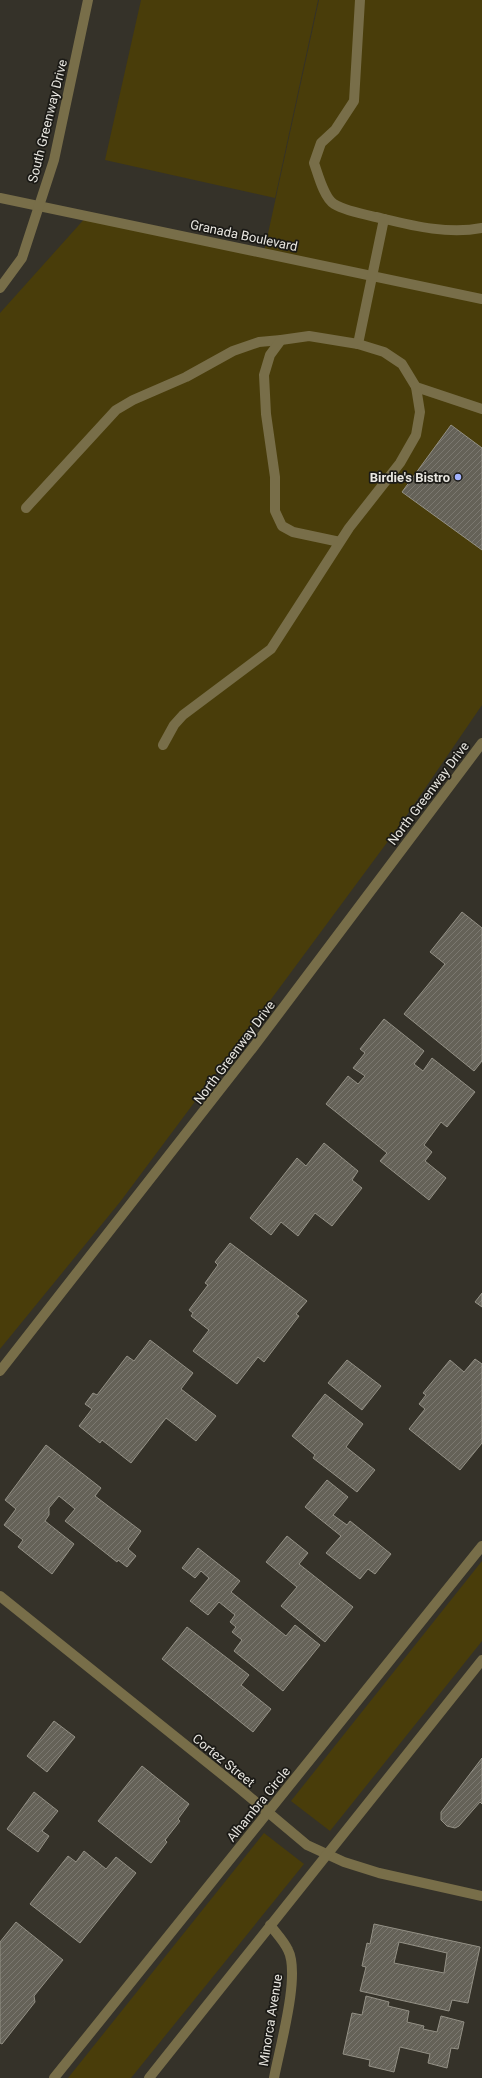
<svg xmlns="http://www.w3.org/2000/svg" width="482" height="2078" font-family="Roboto,sans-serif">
  <defs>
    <pattern id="building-hatch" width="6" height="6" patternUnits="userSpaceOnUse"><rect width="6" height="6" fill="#656258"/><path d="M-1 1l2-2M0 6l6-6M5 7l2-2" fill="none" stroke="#7b7870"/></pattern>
  </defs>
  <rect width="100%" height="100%" fill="#353229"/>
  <g fill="#493d0a">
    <path d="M141 0H318L275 198 105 160Z"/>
    <path d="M319 0H482V705L400 825 235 1048 120 1202 0 1349V313L87 216 264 252Z"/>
    <path d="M482 1561V1641L330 1831 291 1801Z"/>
    <path d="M264 1833 304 1864 131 2078H68Z"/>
  </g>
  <g fill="url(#building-hatch)" stroke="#949186" fill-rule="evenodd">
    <path d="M451 425 482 448V550L402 492Z"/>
    <path d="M462 912 482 928V1061L474 1071 404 1014 445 964 430 952Z"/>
    <path d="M384 1019 424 1051 414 1064 423 1071 432 1058 475 1092 447 1127 441 1122 424 1145 432 1152 425 1161 446 1178 429 1200 380 1161 387 1153 326 1104 348 1076 358 1084 365 1076 353 1068 365 1053 360 1049Z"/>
    <path d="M324 1143 358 1171 352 1180 362 1188 332 1226 315 1213 298 1236 281 1222 271 1235 250 1218 297 1158 306 1166Z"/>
    <path d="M230 1243 307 1301 296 1314 299 1316 264 1362 258 1357 237 1384 193 1351 209 1330 191 1316 193 1313 189 1310 208 1285 205 1283 218 1265 215 1262Z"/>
    <path d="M482 1293V1307L475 1302Z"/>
    <path d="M150 1340 193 1373 181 1389 216 1416 196 1441 166 1418 131 1463 102 1440 100 1443 79 1426 92 1409 85 1404 93 1393 97 1395 127 1356 134 1361Z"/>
    <path d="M475 1359 482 1364V1443L460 1470 409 1429 425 1409 419 1404 426 1395 423 1393 450 1360 464 1372Z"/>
    <path d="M347 1360 381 1386 362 1410 328 1383Z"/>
    <path d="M325 1394 363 1424 346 1447 375 1470 357 1492 313 1458 315 1455 292 1436Z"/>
    <path d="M46 1445 101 1488 95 1496 141 1531 128 1549 136 1556 127 1567 118 1560 117 1562 65 1521 75 1509 59 1496 49 1508V1515L45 1521 74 1544 52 1574 18 1547 23 1540 4 1525 16 1509 5 1500Z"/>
    <path d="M327 1480 348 1497 333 1515 347 1525 350 1521 391 1554 375 1574 368 1569 360 1579 326 1553 341 1536 305 1507Z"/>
    <path d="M287 1536 308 1553 299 1564 353 1607 325 1642 281 1606 297 1587 266 1562Z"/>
    <path d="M198 1548 240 1581 231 1592 286 1636 295 1625 320 1645 283 1691 234 1651 242 1640 232 1632 236 1627 230 1622 235 1615 219 1602 208 1615 190 1601 209 1578 201 1571 195 1578 182 1568Z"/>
    <path d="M187 1627 249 1675 241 1685 271 1709 253 1732 162 1659Z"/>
    <path d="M54 1721 75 1737 47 1772 27 1756Z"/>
    <path d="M482 1758V1804L480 1802 459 1826 455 1828 447 1826 441 1820V1812Z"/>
    <path d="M142 1766 189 1804 178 1819 180 1821 165 1840 167 1842 151 1863 98 1821Z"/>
    <path d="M34 1792 58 1811 42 1831 49 1836 38 1852 7 1829Z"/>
    <path d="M84 1851 106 1869 116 1857 136 1873 80 1943 30 1904 68 1856 76 1862Z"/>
    <path d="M16 1922 63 1960 34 1996 35 2002 2 2044 0 2043V1942Z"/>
    <path d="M374 1924 480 1947 468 2003 452 2000 449 2011 360 1991 366 1967 362 1966 367 1943 370 1944ZM399 1942 447 1953 444 1973 394 1963Z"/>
    <path d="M366 1996 389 2002 388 2006 409 2011 407 2022 424 2026 423 2029 437 2032 441 2016 464 2022 458 2049 451 2048 447 2068 428 2063 430 2054 400 2047 394 2072 369 2066 370 2060 343 2054 352 2013 362 2015Z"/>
  </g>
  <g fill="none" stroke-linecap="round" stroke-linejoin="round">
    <g stroke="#786e49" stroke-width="10">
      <path d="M360 0 354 101 335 130 321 143 314 163C318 174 324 198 334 204 346 211 362 214 376 217 410 225 447 235 482 228"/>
      <path d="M0 198 482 299"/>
      <path d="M0 288 22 258 54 160 88 0"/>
      <path d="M358 344 384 219"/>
      <path d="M416 387 482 409"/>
      <path d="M26 508 116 410 133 400 186 377 233 351 259 342 281 340"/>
      <path d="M163 745 174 725 183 715 271 649 349 528 400 463 416 435 420 412 416 387 402 364 384 352 358 344 309 336 281 340 270 355 264 375 266 414 275 477V511L282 526 293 532 340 542"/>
      <path d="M0 1371 255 1045 482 743"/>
      <path d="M0 1596 239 1788 307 1845 344 1862 379 1873 482 1896"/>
      <path d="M270 1925C276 1933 284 1941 288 1950 301 1975 279 2050 274 2078"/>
      <path d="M54 2078 482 1546"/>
      <path d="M149 2078 482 1660"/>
    </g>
  </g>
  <circle fill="#a2b2fd" stroke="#1b1a16" stroke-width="1.5" cx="458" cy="477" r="4"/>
  <g text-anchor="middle" stroke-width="3.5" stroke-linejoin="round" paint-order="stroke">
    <g font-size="13" fill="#e8e6e0" stroke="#1b1a16">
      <text transform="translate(47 121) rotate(-76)" y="5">South Greenway Drive</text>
      <text transform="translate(244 235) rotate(12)" y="5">Granada Boulevard</text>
      <text transform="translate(428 793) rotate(-53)" y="5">North Greenway Drive</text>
      <text transform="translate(234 1052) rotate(-53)" y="5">North Greenway Drive</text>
      <text transform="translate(224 1760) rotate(39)" y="5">Cortez Street</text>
      <text transform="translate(258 1804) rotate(-51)" y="5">Alhambra Circle</text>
      <text transform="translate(270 2020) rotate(-81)" y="5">Minorca Avenue</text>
    </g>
    <g font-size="13" font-weight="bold" fill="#e8e6e0" stroke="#1b1a16" text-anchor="end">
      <text x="450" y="482">Birdie's Bistro</text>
    </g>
  </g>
</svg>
